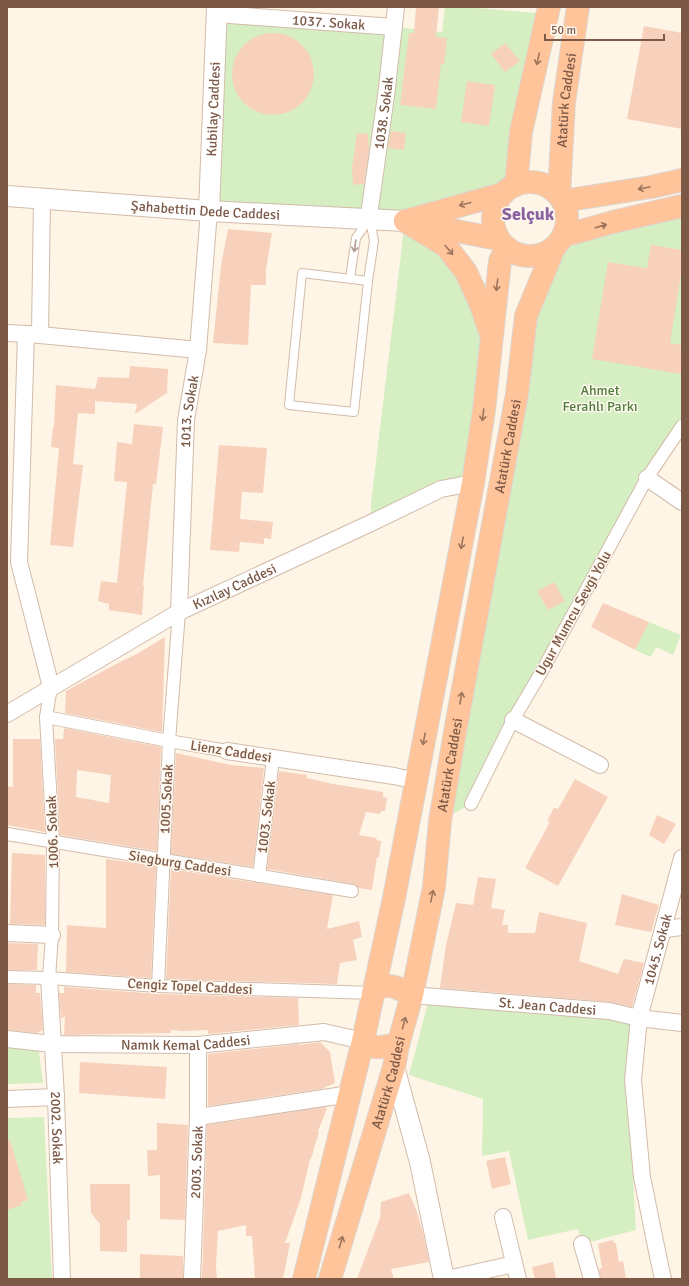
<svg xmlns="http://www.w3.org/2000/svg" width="689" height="1286" font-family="Signika,sans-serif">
  <rect width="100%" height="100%" fill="#fff5e7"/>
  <g fill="#d5efc3">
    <path d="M445 7H467L547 14 516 185 405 221 446 246 491 337 473 483 371 523V503L405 221 209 211 217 14 394 27 442 32Z"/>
    <path d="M682 206V426L471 804 440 821 517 394 554 248Z"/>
    <path d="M649 622 681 635 673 655 656 647 651 657 635 650Z"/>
    <path d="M428 1003 632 1022 627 1071 636 1230 582 1244 578 1229 528 1240 509 1151 482 1156 483 1099 409 1075Z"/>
    <path d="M7 1044 38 1045 43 1083 7 1084Z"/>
    <path d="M44 1117 52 1278 51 1279H7V1118Z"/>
  </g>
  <g fill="#f7d1bb" fill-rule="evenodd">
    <path d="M416 7H439L436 37 447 38 444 64H441L436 109 400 105 409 33H414Z"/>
    <path d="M644 26 682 33V129L627 119Z"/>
    <circle cx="273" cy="74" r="41"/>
    <path d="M505 43 520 61 505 72 491 54Z"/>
    <path d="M467 81 495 85 489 126 461 122Z"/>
    <path d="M391 131 406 133 404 150 388 148Z"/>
    <path d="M357 133 368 134 369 151 364 184 353 185 352 168Z"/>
    <path d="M228 229 272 233 266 269V285H251L248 345 213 343 221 266Z"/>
    <path d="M651 245 682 250V268L670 343 682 345 681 374 592 359 608 262 647 268Z"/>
    <path d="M130 366 168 369 167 393 135 414 137 404 95 401V414L78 413 73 464 83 465 73 547 50 545 59 448 51 447 53 427H54L56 385 95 389 98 377 129 378Z"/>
    <path d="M134 424 163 427 156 484H153L143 586H144L142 615 109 610V604L98 601 101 581 117 583 127 482 114 481 117 442 132 444Z"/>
    <path d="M219 445 267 448 263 493 242 492 240 519 273 522 271 539 264 538V544L240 542 239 552 210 550Z"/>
    <path d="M554 582 565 601 548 610 537 591Z"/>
    <path d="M603 603 649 622 635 650 591 627Z"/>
    <path d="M165 637 162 732 65 713 66 691 118 663 137 654Z"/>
    <path d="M64 728 161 747 157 851 60 835 55 739H63ZM77 770 111 775 109 803 76 797Z"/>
    <path d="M13 739H40L45 832 7 825V786L13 787Z"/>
    <path d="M176 753 231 765 264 768 253 867 171 854Z"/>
    <path d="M279 771 307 775V778L333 784 383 792V797L387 798 385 811H381L380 814 366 812 359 835 377 838 376 840 381 841 379 857H377L372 890 359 888 353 884 267 869Z"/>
    <path d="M575 779 608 797 558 886 525 868 550 822 547 821 554 808 558 809Z"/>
    <path d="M657 815 676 824 664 844 649 835Z"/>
    <path d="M12 853 45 855V925L10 924Z"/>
    <path d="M106 859 156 866 151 978 66 972 67 925 106 928Z"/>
    <path d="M171 869 333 895 327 929 359 921 362 937 353 940 357 960 340 963 337 984 166 979Z"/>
    <path d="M478 877 496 879 491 908 505 910 502 925H508V933H535L539 912 587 923 579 961 618 974 624 959 644 963 632 1007 610 1002 440 988 446 945 456 903 473 905Z"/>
    <path d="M622 894 659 905 651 932 615 925Z"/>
    <path d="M7 943 38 944 37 970H7Z"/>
    <path d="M7 984 36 985V993H40L43 1030 37 1033 7 1030Z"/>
    <path d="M64 987 158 994 298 998 299 1025 208 1034V1030L183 1031 171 1030V1033L64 1035 65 1016 61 1019 59 993H64Z"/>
    <path d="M320 1042 330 1052 335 1083 321 1089 208 1106V1054L299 1044V1045Z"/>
    <path d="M80 1062 167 1067 165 1099 79 1093Z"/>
    <path d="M325 1107 327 1109 318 1131 319 1132 311 1159H310L301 1198 285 1243H290L283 1279H255L252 1236H246V1225L218 1231 216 1265 217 1279H202L207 1125Z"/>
    <path d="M157 1123 188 1125 185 1220 160 1219V1175L148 1176 147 1150H157Z"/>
    <path d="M10 1140 28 1200 21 1202 22 1205 7 1210V1141Z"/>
    <path d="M505 1157 511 1184 492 1189 486 1161Z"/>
    <path d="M90 1184H130V1220H127V1252L100 1251V1224L91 1213Z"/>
    <path d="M409 1193 417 1212 423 1233 429 1262 391 1269 394 1279H357L380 1218 381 1202Z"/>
    <path d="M612 1240 616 1244 619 1262 623 1261 626 1279H601L599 1269 602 1268 598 1244Z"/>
    <path d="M140 1254 183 1256V1279H140Z"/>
    <path d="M553 1262 556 1279H535L532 1267Z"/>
  </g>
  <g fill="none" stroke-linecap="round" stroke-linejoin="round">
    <g stroke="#d3bbaa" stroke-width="10">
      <g id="service">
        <path d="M302 273 368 281 354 412 289 405Z"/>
        <path d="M350 278 356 238 368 221"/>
        <path d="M368 281 374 241 370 219"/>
      </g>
    </g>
    <g stroke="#d3bbaa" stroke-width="14">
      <g id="pedestrian">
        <path d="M46 717 169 741 227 751"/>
        <path d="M471 804 513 720 542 671 647 478 682 426"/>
        <path d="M7 834 352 891"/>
        <path d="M259 876 273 758"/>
        <path d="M7 977 49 978 158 986 373 993"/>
        <path d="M49 978 52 935 53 841 46 717 51 687"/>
        <path d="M158 986 169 741 179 612"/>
      </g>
    </g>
    <g stroke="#d3bbaa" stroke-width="18">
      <g id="minor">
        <path id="s1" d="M217 14 394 27"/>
        <path d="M42 198 40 335 26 334 19 562 51 687"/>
        <path id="s2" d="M370 218V208L386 96 396 7"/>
        <path d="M7 333 26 334"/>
        <path d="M40 335 198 350"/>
        <path d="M647 478 682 502"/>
        <path id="s3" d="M179 612 186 420 198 350 209 211"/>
        <path id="s4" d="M7 714 179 612 371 523 441 489 473 483"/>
        <path d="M513 720 600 765"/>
        <path d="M227 751 394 776 416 781"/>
        <path d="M664 929 682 927"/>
        <path d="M7 933 52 935"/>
        <path id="s5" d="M49 978 56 1097 62 1279"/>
        <path id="s6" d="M412 995 609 1011 639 1018 682 1023"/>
        <path id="s7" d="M7 1039 52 1044 198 1045 324 1032 363 1041"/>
        <path d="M7 1099 56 1097"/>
        <path d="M198 1117 350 1094"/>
        <path d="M503 1217 518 1279"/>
        <path d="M582 1244 592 1279"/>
        <path id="s8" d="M192 1279 198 1117V1045"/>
        <path d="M447 1279 514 1264"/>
        <path id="s9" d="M663 1279 658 1256 642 1177 633 1080 639 1018 682 858"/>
      </g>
    </g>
    <g stroke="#d3bbaa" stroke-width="22">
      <g id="tertiary">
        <path id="s10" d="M7 196 209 211 405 221"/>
        <path id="s11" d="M209 211 217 7"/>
        <path d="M394 1067 420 1162 444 1279"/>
      </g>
    </g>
    <g stroke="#ddd4cf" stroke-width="24">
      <g id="trunk">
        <circle cx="530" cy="219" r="37"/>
        <path d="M516 185 521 132 549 7"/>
        <path id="s12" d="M559 195 564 102 578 7"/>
        <path d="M563 201 651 187 682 180"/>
        <path d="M405 221 446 246 466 272 481 305 489 329"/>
        <path d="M405 221 502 194"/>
        <path d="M420 224 498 239"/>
        <path d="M563 236 613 222 682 206"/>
        <path d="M373 993 376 988C393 983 397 988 412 995"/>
        <path d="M363 1041C380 1053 381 1044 398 1045"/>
        <path d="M304 1279 363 1041 394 898 473 483 484 410 500 261 507 248"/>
        <path id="s13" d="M330 1279 394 1067 398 1045 412 995 434 887 440 821 455 732 517 394 526 316 554 248"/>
      </g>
    </g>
    <use href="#service" stroke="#fff" stroke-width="8"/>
    <use href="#pedestrian" stroke="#fff" stroke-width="12"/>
    <use href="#minor" stroke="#fff" stroke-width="16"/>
    <use href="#tertiary" stroke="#fff" stroke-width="20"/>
    <use href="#trunk" stroke="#ffc49a" stroke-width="22"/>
  </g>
  <defs><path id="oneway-shaft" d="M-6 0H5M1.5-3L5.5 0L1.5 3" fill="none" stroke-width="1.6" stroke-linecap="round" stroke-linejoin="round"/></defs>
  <g stroke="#9d745c">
    <use href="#oneway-shaft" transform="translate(538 59) rotate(102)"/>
    <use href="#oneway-shaft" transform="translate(644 188) rotate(170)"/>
    <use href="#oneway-shaft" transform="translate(465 204) rotate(165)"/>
    <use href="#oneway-shaft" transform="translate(601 226) rotate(-16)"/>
    <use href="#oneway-shaft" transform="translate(449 250) rotate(50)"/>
    <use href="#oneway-shaft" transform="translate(497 285) rotate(97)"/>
    <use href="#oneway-shaft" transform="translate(483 415) rotate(97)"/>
    <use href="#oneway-shaft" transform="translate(462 543) rotate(101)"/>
    <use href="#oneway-shaft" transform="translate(461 698) rotate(-79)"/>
    <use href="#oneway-shaft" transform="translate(424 739) rotate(101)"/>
    <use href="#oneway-shaft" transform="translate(432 896) rotate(-78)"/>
    <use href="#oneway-shaft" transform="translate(404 1023) rotate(-74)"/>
    <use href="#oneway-shaft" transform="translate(341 1242) rotate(-73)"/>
  </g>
  <use stroke="#b09b91" href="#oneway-shaft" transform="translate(355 246) rotate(98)"/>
  <g text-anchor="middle" stroke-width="3" stroke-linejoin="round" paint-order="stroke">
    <g font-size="14" fill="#7c5947" stroke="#fff8ef">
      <text dy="5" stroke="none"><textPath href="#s1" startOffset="112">1037. Sokak</textPath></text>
      <text dy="5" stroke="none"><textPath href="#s12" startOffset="95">Atatürk Caddesi</textPath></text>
      <text dy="5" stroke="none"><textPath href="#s11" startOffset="102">Kubilay Caddesi</textPath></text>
      <text dy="5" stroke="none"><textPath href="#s2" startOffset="106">1038. Sokak</textPath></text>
      <text dy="5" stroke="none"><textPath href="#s10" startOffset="199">Şahabettin Dede Caddesi</textPath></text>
      <text dy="5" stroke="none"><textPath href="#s3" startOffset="201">1013. Sokak</textPath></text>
      <text dy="5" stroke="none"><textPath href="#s13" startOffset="853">Atatürk Caddesi</textPath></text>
      <text dy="5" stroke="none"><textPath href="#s4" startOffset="261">Kızılay Caddesi</textPath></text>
      <text transform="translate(573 613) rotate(-61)" y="5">Ugur Mumcu Sevgi Yolu</text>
      <text transform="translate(231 751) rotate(9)" y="5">Lienz Caddesi</text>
      <text dy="5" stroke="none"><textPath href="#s13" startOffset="529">Atatürk Caddesi</textPath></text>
      <text transform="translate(166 799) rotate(-87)" y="5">1005.Sokak</text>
      <text transform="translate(266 817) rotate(-83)" y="5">1003. Sokak</text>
      <text transform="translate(52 832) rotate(-92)" y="5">1006. Sokak</text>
      <text transform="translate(180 863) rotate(9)" y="5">Siegburg Caddesi</text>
      <text dy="5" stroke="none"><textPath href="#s9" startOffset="335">1045. Sokak</textPath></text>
      <text transform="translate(190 986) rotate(3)" y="5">Cengiz Topel Caddesi</text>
      <text dy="5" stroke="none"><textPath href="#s6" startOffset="136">St. Jean Caddesi</textPath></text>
      <text dy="5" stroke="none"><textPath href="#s7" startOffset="179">Namık Kemal Caddesi</textPath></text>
      <text dy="5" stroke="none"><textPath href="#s13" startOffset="205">Atatürk Caddesi</textPath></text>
      <text dy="5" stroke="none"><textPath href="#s5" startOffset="150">2002. Sokak</textPath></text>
      <text dy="5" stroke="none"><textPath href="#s8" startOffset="117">2003. Sokak</textPath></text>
    </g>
    <g font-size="14" fill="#507d3b" stroke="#fff8ef">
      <text x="600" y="395">Ahmet<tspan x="600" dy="16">Ferahlı Parkı</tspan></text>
    </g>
    <g font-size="18" font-weight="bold" fill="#8a63a0" stroke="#fff8ef">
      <text x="528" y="220">Selçuk</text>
    </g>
  </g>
  <rect width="689" height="1286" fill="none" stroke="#7c5947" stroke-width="16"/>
  <path d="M545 34v6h119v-6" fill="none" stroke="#7c5947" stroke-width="2"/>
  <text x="551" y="34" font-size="12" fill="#7c5947" stroke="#fff8ef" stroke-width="3" paint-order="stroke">50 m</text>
</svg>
